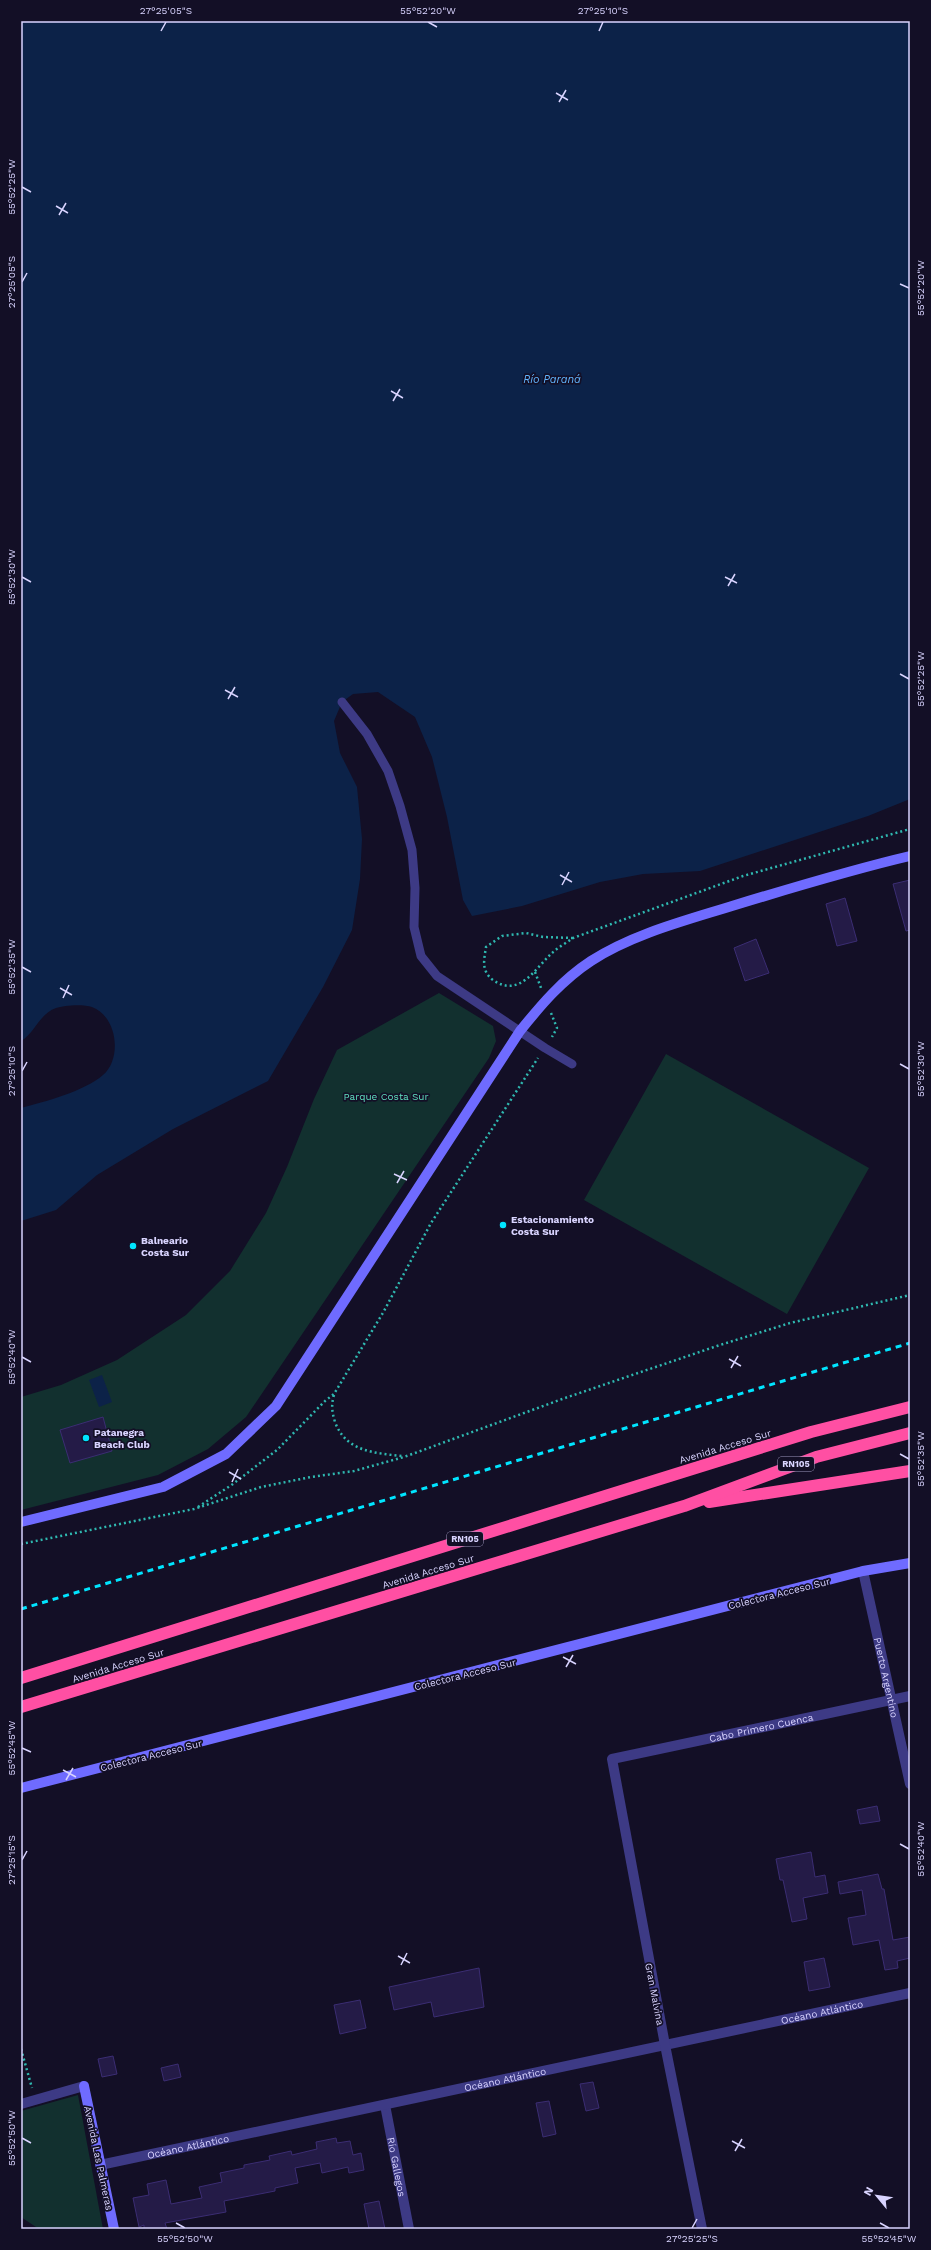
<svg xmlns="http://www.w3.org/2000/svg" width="931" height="2250" font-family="'Work Sans',sans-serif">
  <rect width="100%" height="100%" fill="#130f26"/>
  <g fill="#12302f">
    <path d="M439 993 493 1026 496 1041 489 1058 246 1417 208 1449 158 1475 21 1510V1397L61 1385 117 1360 186 1315 230 1271 266 1213 287 1167 314 1099 337 1050Z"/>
    <path d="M666 1054 869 1168 787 1314 584 1200Z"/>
    <path d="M78 2095 103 2229H39L21 2217V2111Z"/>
  </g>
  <g fill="#0c2248">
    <path d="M21 21H910V799L868 816 700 871 643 874 600 882 522 906 472 916 463 900 447 817 432 757 415 717 378 692 353 694 342 702 334 721 340 753 357 787 362 839 360 879 352 930 323 987 268 1081 173 1129 97 1175 56 1210 21 1221V1108C44 1102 85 1091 103 1075 122 1059 118 1017 92 1007 84 1004 64 1005 56 1008 39 1014 35 1033 21 1041Z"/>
    <path d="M102 1375 112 1402 99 1407 89 1380Z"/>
  </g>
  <g fill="#241b47" stroke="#3b2d73">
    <path d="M910 880V930L906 931 893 884Z"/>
    <path d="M845 898 857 941 837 946 826 904Z"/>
    <path d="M756 939 769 973 745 981 734 948Z"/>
    <path d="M103 1417 112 1451 70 1463 60 1430Z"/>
    <path d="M877 1806 880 1821 860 1824 857 1810Z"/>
    <path d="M811 1852 815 1877 825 1875 828 1893 803 1898 807 1919 792 1922 783 1880H780L776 1859Z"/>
    <path d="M878 1874 882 1889H884L893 1940 910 1937V1958L897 1961 898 1968 885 1970 879 1940 853 1945 848 1918 866 1915 862 1890 840 1894 838 1882Z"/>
    <path d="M824 1958 830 1987 809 1991 804 1962Z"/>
    <path d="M479 1968 484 2007 434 2017 431 2002 394 2010 389 1987Z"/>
    <path d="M360 2000 366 2028 340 2034 334 2005Z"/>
    <path d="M113 2056 117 2074 102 2077 98 2059Z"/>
    <path d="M178 2064 181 2077 164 2081 161 2068Z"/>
    <path d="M593 2082 599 2108 586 2111 580 2084Z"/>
    <path d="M549 2101 556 2134 543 2137 536 2103Z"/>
    <path d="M336 2138 337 2143 350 2141 353 2155 361 2153 364 2170 349 2173 348 2167 322 2173 320 2163 295 2168 298 2183 275 2188V2191L224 2201 226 2212 165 2223 167 2229H144V2225L139 2227 133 2198 149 2195 147 2184 166 2180 171 2204 202 2198 199 2187 222 2182 220 2173 244 2168V2165L270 2160 269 2156 291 2151 292 2155 317 2149 316 2142Z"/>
    <path d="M379 2201 385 2229H369L364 2204Z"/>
  </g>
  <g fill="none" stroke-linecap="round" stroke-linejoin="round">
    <g stroke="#2fb8b0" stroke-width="2.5" stroke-dasharray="2 3" stroke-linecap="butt">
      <path d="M573 938 543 937 526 933 502 936 486 947C484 960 481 971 493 980 519 998 534 970 551 954 557 948 566 943 573 938L743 876 910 829"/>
      <path d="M535 972 541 988"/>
      <path d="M551 1013 557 1028 552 1037"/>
      <path d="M334 1395C331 1405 332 1412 335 1422 346 1452 375 1453 402 1456"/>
      <path d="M198 1507 233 1484 277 1450 325 1401 334 1394 384 1311 431 1223 538 1058"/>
      <path d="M21 1544 194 1509 261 1487 311 1477 354 1471 404 1457 565 1398 717 1346 790 1323 910 1295"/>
      <path d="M21 2049 32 2088"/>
    </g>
    <path stroke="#3d3a85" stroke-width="9" d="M342 702 367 734 388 771 400 806 412 850 415 888 414 927 421 956 437 976 545 1048 572 1064"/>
    <g stroke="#3d3a85" stroke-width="10">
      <path id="s1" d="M863 1571 910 1784"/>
      <path d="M21 2104 84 2086"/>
      <path id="s2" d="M385 2105 409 2229"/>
      <path id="s3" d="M100 2165 910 1993"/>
      <path id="s4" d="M702 2229 665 2045 612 1759 910 1696"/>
    </g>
    <g stroke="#6f6bff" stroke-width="10">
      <path d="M21 1522 163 1487 226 1454 276 1406 520 1031C541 1005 562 980 591 961 633 934 684 921 732 906 791 888 850 870 910 856"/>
      <path d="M21 1788 863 1571 910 1563"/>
      <path d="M84 2086 114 2229"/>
    </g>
    <g stroke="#ff4fa3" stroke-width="12">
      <path d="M709 1502 910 1471"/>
      <path d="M21 1678 811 1432 910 1407"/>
      <path d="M21 1707 684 1506 816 1457 910 1433"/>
    </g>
    <path stroke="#00e5ff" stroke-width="3" stroke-dasharray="6 5" stroke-linecap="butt" d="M21 1609 910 1343"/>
  </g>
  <path fill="none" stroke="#d9d4ff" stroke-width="1.5" d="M428 22 437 27M161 31 166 22M599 31 603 22M556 93 568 100M559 102 566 90M22 187 31 192M56 206 68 213M59 215 66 203M22 282 27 273M900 284 909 288M391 391 403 398M393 401 400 389M22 577 31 582M725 577 737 583M728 586 735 574M900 674 909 679M225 690 238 697M228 699 235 687M560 875 572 882M562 885 569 872M22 967 31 972M60 988 72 995M63 998 69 985M900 1064 909 1069M22 1071 27 1062M394 1174 407 1180M397 1183 404 1171M22 1357 31 1362M729 1359 741 1366M731 1368 738 1356M900 1454 909 1459M229 1472 241 1479M232 1482 238 1469M563 1657 576 1664M566 1667 573 1655M22 1748 31 1752M63 1770 76 1777M66 1780 73 1768M900 1844 909 1849M22 1860 27 1851M398 1956 410 1963M401 1965 407 1953M22 2138 31 2143M732 2141 745 2148M735 2151 742 2139M176 2223 185 2228M880 2223 889 2228M692 2228 697 2219"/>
  <g fill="#00e5ff" stroke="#130f26" stroke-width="1.5">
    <circle cx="503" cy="1225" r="4"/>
    <circle cx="133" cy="1246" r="4"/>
    <circle cx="86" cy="1438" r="4"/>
  </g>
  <g text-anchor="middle" stroke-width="3.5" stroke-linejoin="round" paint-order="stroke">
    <g fill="#130f26" stroke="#9e99be" stroke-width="1">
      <rect x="778" y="1457" width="36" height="14" rx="3"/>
      <rect x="447" y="1532" width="36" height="14" rx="3"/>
    </g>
    <g font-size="9" font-weight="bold" fill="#d9d4ff">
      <text x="796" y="1467">RN105</text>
      <text x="465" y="1542">RN105</text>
    </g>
    <g font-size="10" fill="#5fe0c0" stroke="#130f26">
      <text x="386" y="1100">Parque Costa Sur</text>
    </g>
    <g font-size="10" font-weight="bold" fill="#d9d4ff" stroke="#130f26" text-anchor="start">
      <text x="511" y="1223">Estacionamiento<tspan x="511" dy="12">Costa Sur</tspan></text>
      <text x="141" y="1244">Balneario<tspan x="141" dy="12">Costa Sur</tspan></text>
      <text x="94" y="1436">Patanegra<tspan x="94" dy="12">Beach Club</tspan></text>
    </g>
    <g font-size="10" fill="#d9d4ff" stroke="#130f26">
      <text transform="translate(725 1446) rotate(-17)" y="4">Avenida Acceso Sur</text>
      <text transform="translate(428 1571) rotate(-17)" y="4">Avenida Acceso Sur</text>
      <text transform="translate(779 1593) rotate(-14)" y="4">Colectora Acceso Sur</text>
      <text transform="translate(118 1665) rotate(-17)" y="4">Avenida Acceso Sur</text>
      <text transform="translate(465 1674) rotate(-14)" y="4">Colectora Acceso Sur</text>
      <text dy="4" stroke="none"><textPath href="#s1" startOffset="109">Puerto Argentino</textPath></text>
      <text dy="4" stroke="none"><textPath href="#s4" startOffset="631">Cabo Primero Cuenca</textPath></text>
      <text transform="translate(151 1755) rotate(-14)" y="4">Colectora Acceso Sur</text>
      <text transform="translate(655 1994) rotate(79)" y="4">Gran Malvina</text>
      <text dy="4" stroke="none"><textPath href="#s3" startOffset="738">Océano Atlántico</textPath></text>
      <text dy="4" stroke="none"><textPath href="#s3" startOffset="414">Océano Atlántico</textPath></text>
      <text dy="4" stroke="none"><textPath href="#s3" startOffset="90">Océano Atlántico</textPath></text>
      <text transform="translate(99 2158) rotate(78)" y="4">Avenida Las Palmeras</text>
      <text dy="4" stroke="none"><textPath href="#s2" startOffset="63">Río Gallegos</textPath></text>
    </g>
    <g font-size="11" font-style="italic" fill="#62b6ff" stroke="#130f26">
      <text x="552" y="383">Río Paraná</text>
    </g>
  </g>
  <rect width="931" height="2250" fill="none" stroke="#130f26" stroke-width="44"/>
  <g transform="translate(877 2196) rotate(299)" stroke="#130f26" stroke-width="3" paint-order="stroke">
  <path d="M0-3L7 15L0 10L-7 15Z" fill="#d9d4ff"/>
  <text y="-6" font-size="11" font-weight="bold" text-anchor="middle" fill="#d9d4ff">N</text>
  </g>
  <rect x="22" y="22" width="887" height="2206" fill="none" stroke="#d9d4ff" stroke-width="1.5"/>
  <g font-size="10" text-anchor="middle" fill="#d9d4ff">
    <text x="166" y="14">27°25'05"S</text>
    <text x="428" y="14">55°52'20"W</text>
    <text x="603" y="14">27°25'10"S</text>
    <text transform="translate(11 187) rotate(-90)" y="4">55°52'25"W</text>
    <text transform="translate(11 282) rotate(-90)" y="4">27°25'05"S</text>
    <text transform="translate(920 288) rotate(-90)" y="4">55°52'20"W</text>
    <text transform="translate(11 577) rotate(-90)" y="4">55°52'30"W</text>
    <text transform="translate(920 679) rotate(-90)" y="4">55°52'25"W</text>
    <text transform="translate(11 967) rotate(-90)" y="4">55°52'35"W</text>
    <text transform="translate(920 1069) rotate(-90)" y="4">55°52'30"W</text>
    <text transform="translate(11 1071) rotate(-90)" y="4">27°25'10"S</text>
    <text transform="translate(11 1357) rotate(-90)" y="4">55°52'40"W</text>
    <text transform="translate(920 1459) rotate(-90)" y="4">55°52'35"W</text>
    <text transform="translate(11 1748) rotate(-90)" y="4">55°52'45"W</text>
    <text transform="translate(920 1849) rotate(-90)" y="4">55°52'40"W</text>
    <text transform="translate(11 1860) rotate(-90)" y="4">27°25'15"S</text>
    <text transform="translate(11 2138) rotate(-90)" y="4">55°52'50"W</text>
    <text x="185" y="2242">55°52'50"W</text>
    <text x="692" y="2242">27°25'25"S</text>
    <text x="889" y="2242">55°52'45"W</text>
  </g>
</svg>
